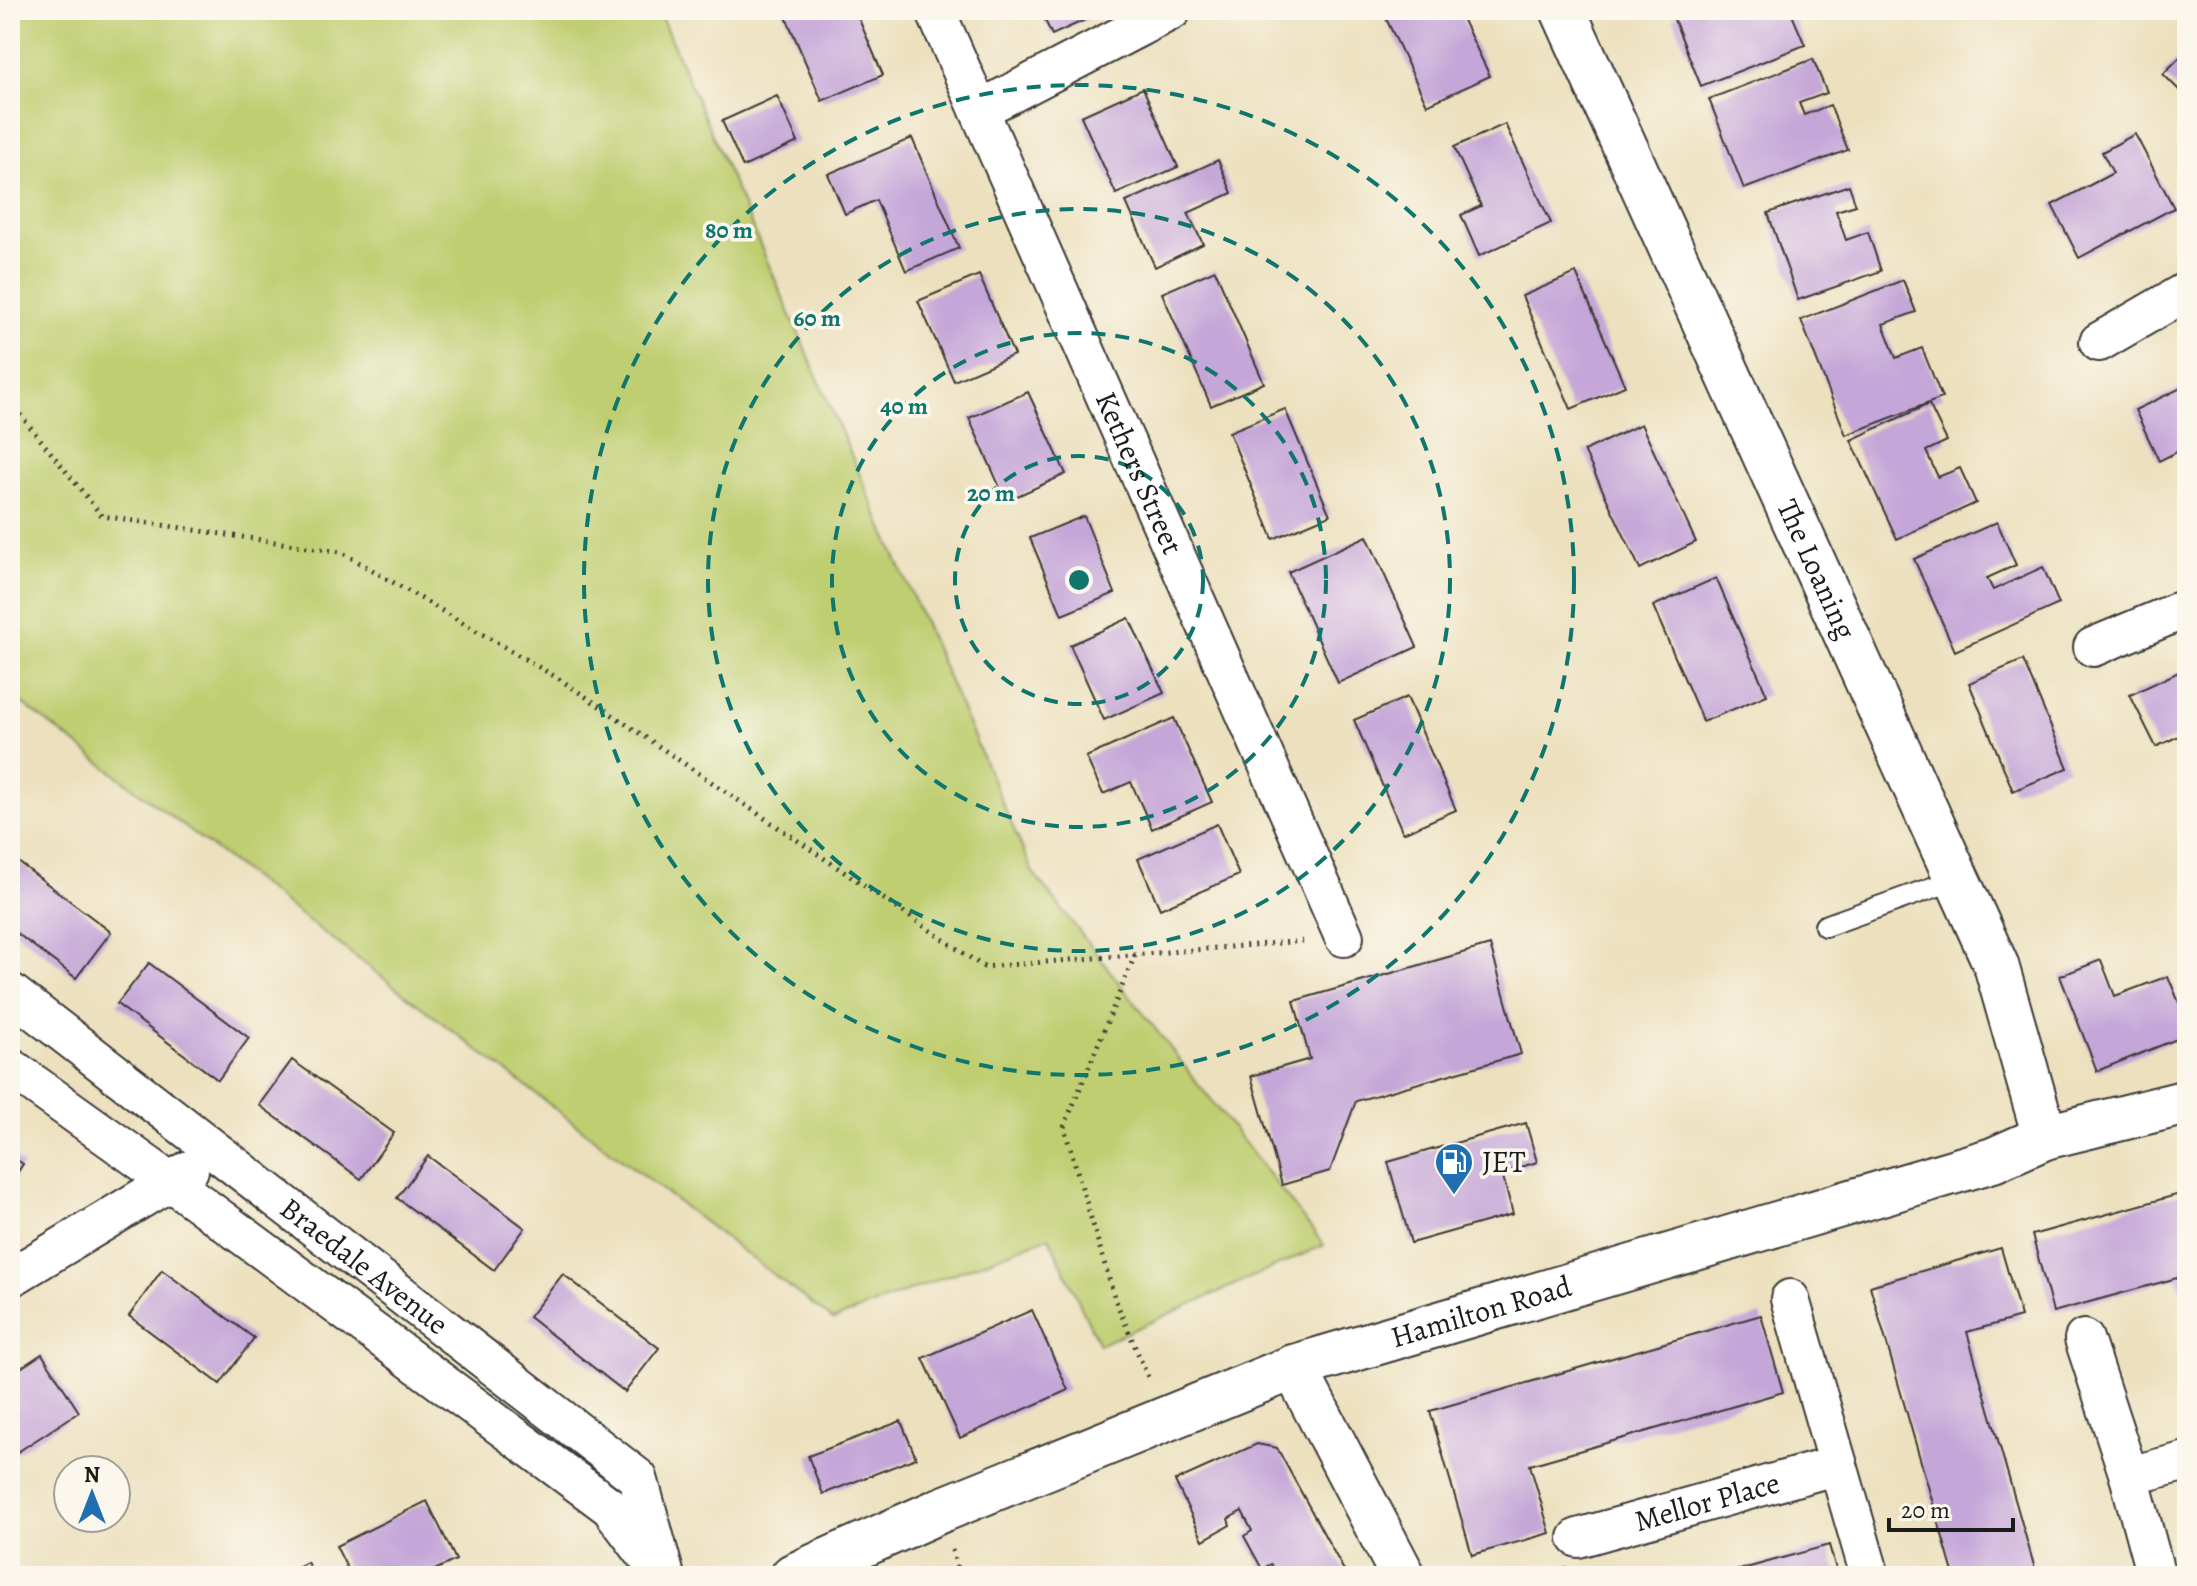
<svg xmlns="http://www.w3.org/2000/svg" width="2197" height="1586" font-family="Alegreya,serif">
  <rect width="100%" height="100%" fill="#fbf7ec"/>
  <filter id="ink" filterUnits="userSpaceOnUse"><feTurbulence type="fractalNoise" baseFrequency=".0125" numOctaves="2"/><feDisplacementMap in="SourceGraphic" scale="16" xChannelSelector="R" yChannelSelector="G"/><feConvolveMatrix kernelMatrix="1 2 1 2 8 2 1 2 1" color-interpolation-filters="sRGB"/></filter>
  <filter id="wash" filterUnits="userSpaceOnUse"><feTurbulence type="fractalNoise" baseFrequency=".006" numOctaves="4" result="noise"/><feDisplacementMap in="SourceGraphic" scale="32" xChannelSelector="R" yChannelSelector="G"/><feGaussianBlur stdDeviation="1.8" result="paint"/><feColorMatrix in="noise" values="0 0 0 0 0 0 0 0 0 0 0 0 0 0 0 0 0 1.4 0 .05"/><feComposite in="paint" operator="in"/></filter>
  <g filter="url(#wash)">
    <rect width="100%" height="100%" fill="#ece0be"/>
    <path fill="#bfce71" stroke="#6e7546" stroke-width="2" d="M10 10H658L1032 871 1324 1245 1099 1345 1049 1237 833 1320 10 694Z"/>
    <g id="blocks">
      <g fill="#c5a6d8">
        <path d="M783 10H855L883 75 822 101Z"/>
        <path d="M1040 10H1107L1052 35Z"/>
        <path d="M1382 10H1458L1490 76 1427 105Z"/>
        <path d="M1691 10H1740L1741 13 1790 10 1805 45 1701 86 1673 17Z"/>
        <path d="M2187 50V98L2163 74Z"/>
        <path d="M1813 59 1827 93 1799 103 1804 115 1830 105 1848 150 1744 189 1709 99Z"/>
        <path d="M1143 88 1178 167 1116 194 1081 116Z"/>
        <path d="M777 96 798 142 743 167 722 121Z"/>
        <path d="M1505 124 1551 223 1479 256 1461 215 1481 206 1454 147Z"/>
        <path d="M2135 134 2174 208 2079 258 2052 205 2113 173 2102 152Z"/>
        <path d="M912 138 959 248 906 271 876 200 845 214 828 174Z"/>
        <path d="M1218 160 1232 193 1188 213 1203 244 1155 267 1126 202Z"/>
        <path d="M1849 185 1856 205 1836 211 1846 240 1868 232 1881 271 1798 300 1768 213Z"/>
        <path d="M1215 270 1264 383 1211 406 1162 293Z"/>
        <path d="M1576 273 1625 386 1571 409 1522 296Z"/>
        <path d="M979 275 1014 355 954 381 918 301Z"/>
        <path d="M1903 280 1916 312 1883 324 1896 358 1922 348 1942 398 1846 435 1801 320Z"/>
        <path d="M2187 385V447L2159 461 2135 410Z"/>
        <path d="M1028 392 1066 474 1006 501 969 418Z"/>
        <path d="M1929 404 1947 441 1926 451 1938 477 1960 468 1976 503 1897 539 1851 440Z"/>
        <path d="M1285 409 1330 515 1273 539 1229 432Z"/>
        <path d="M1641 424 1696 542 1640 569 1584 451Z"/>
        <path d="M1084 516 1115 593 1062 615 1030 538Z"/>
        <path d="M1997 522 2016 565 1987 578 1993 590 2043 567 2059 604 1955 651 1914 559Z"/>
        <path d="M1367 536 1417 647 1338 683 1288 572Z"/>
        <path d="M1716 578 1767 695 1703 722 1653 606Z"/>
        <path d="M1129 618 1164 693 1104 720 1070 645Z"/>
        <path d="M2023 660 2068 768 2013 791 1969 683Z"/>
        <path d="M2187 668V732L2156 747 2130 695Z"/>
        <path d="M1407 697 1456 810 1403 833 1354 720Z"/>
        <path d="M1174 718 1212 802 1152 829 1131 782 1103 794 1086 757Z"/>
        <path d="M1217 824 1239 875 1160 909 1138 859Z"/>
        <path d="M13 858 111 932 76 978 10 928Z"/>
        <path d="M1490 945 1521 1054 1356 1101 1330 1171 1282 1185 1251 1076 1310 1059 1294 1001Z"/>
        <path d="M2101 960 2115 996 2168 976 2187 1022V1035L2097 1071 2060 976Z"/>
        <path d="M149 963 249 1038 218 1080 117 1004Z"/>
        <path d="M292 1060 394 1133 361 1179 259 1105Z"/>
        <path d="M1526 1123 1537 1162 1502 1173 1513 1214 1411 1243 1388 1162Z"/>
        <path d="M10 1155 23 1164 10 1184Z"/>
        <path d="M428 1156 525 1228 494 1270 397 1198Z"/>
        <path d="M2187 1192V1309L2177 1278 2053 1312 2032 1235Z"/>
        <path d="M2001 1248 2021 1317 1967 1332 2037 1576H1954L1870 1286Z"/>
        <path d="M162 1270 254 1338 220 1384 129 1316Z"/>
        <path d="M563 1274 659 1348 625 1392 529 1317Z"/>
        <path d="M1032 1310 1068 1390 960 1438 923 1358Z"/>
        <path d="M1761 1315 1783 1392 1530 1465 1550 1533 1472 1555 1430 1411Z"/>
        <path d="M42 1354 79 1412 10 1457V1375Z"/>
        <path d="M901 1421 916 1458 823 1494 808 1456Z"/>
        <path d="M1257 1444 1277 1448 1347 1576H1278L1271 1564 1262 1569 1244 1536 1252 1531 1242 1511 1228 1519 1230 1525 1203 1540 1175 1481Z"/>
        <path d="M427 1501 456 1560 422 1576H351L336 1546Z"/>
        <path d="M1829 1545 1838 1576H1721V1575Z"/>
        <path d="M307 1562 314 1576H281Z"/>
        <path d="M1567 1568 1570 1576H1541V1575Z"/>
      </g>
    </g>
  </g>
  <g filter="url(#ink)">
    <use href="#blocks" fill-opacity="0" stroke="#3b3934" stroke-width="2"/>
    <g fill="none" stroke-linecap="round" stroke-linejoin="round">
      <g stroke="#3b3934" stroke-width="24">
        <path id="service" d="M1825 926 1957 879"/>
      </g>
      <g stroke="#3b3934" stroke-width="42">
        <g id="minor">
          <path id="s1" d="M935 10 1344 937"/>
          <path d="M979 110 1172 10"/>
          <path d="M2099 342 2187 291"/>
          <path d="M2093 647 2187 608"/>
          <path id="s2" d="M10 992 638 1478 665 1576"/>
          <path d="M10 1067 168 1180 610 1507 653 1564"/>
          <path d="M10 1278 189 1170"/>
          <path d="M1790 1299 1870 1576"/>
          <path d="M2084 1339 2129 1476 2156 1576"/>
          <path d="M2129 1476 2187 1461"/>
          <path id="s3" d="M1578 1538 1838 1465"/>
        </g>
      </g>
      <g stroke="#3b3934" stroke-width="48">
        <g id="tertiary">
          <path id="s4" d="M1563 10 1996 965 2045 1137"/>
          <path d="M1294 1367 1403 1576"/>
        </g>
      </g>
      <g stroke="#3b3934" stroke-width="48">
        <g id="primary">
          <path id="s5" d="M793 1576 939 1511 1294 1367 1993 1160 2045 1137 2187 1102"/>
        </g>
      </g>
      <g stroke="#3b3934" stroke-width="5" stroke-dasharray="2 6" stroke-linecap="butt">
        <path d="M10 402 102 516 341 552 561 680 984 967 1304 941"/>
        <path d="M1135 955 1064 1127 1115 1299 1150 1382"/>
        <path d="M952 1550 960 1576"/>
      </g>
      <use href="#service" stroke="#fff" stroke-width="20"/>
      <use href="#minor" stroke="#fff" stroke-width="38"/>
      <use href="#tertiary" stroke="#fff" stroke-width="44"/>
      <use href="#primary" stroke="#fff" stroke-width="44"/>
    </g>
  </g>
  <g fill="none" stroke="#0f766e" stroke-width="4" stroke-dasharray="14 10">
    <circle cx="1079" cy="580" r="124"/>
    <circle cx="1079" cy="580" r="247"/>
    <circle cx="1079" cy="580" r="371"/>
    <circle cx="1079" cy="580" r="495"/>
  </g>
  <defs>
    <g id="fuel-pin" transform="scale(2)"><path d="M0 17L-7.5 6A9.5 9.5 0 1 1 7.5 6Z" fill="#1f6fb2" stroke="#fbf7ec"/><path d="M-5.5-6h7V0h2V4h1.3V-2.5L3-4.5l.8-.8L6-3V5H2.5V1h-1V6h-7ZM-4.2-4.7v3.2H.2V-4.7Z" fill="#fff"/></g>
  </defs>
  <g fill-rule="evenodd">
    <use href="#fuel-pin" x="1454" y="1162"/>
  </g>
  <g text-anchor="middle" stroke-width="7" stroke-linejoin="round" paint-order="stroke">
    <g font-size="30" fill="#1c1c1c" stroke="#fbf7ec">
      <text dy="10" stroke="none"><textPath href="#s1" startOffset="506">Kethers Street</textPath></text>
      <text dy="10" stroke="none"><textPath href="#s4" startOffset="614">The Loaning</textPath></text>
      <text dy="10" stroke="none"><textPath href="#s2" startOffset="448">Braedale Avenue</textPath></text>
      <text dy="10" stroke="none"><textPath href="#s5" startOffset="738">Hamilton Road</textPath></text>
      <text dy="10" stroke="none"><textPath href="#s3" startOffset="134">Mellor Place</textPath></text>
    </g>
    <g font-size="30" fill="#1c1c1c" stroke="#fbf7ec" text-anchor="start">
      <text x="1482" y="1172">JET</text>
    </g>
  </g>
  <circle cx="1079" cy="580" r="12" fill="#0f766e" stroke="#fbf7ec" stroke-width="4"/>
  <g font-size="24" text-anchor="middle" font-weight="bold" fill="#0f766e" stroke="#fbf7ec" stroke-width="7" stroke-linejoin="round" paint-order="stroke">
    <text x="729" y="238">80 m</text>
    <text x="817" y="326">60 m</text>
    <text x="904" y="414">40 m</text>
    <text x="991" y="501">20 m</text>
  </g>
  <rect width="2197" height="1586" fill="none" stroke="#fbf7ec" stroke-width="40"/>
  <g transform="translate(92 1494)"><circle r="38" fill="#fbf7ec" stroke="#a29f99" stroke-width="2"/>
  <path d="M0-6L14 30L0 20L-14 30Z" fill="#1f6fb2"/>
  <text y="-12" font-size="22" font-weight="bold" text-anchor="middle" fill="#1c1c1c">N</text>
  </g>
  <path d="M1889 1518v12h124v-12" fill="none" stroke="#1c1c1c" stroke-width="4"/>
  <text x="1901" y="1518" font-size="24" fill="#1c1c1c" stroke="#fbf7ec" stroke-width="6" paint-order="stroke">20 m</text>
</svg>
